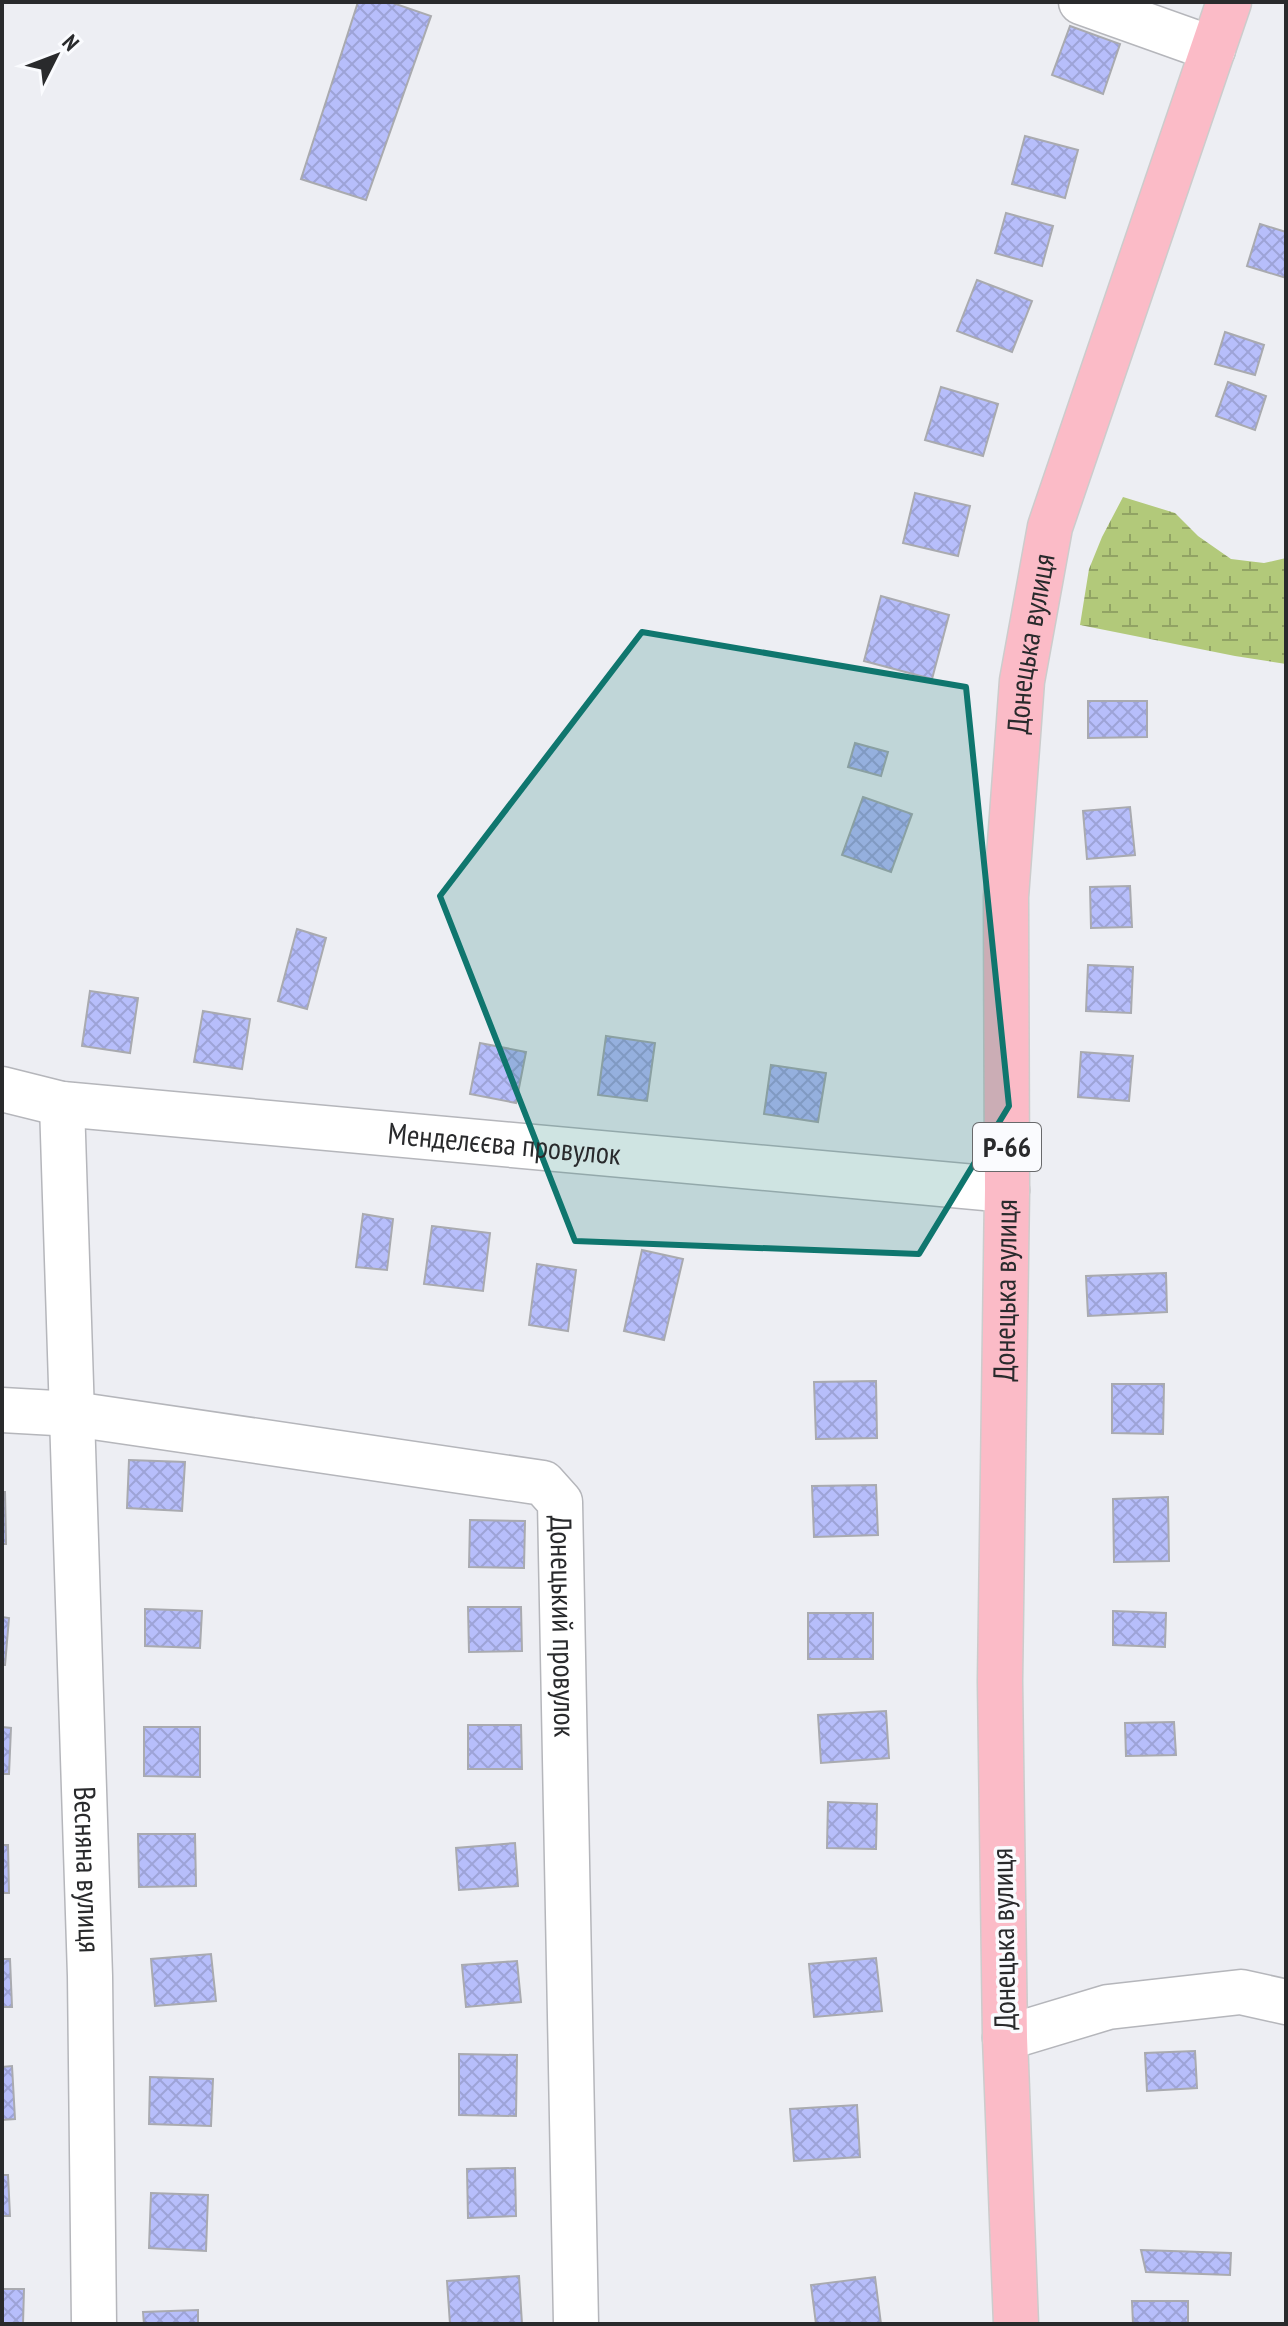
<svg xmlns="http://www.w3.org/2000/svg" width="1288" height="2326" font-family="'PT Sans Narrow',sans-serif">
  <defs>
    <pattern id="wetland-marsh" width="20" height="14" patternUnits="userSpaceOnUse" patternTransform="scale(2)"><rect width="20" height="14" fill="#b2c97a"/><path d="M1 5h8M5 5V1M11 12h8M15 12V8" fill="none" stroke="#91a364"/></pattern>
    <pattern id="building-cross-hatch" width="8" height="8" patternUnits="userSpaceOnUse" patternTransform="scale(2)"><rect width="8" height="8" fill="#b7befb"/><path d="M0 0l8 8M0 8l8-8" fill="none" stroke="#9da3d7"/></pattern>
  </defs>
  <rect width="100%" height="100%" fill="#edeef3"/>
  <path fill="url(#wetland-marsh)" d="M1123 497 1175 513 1198 536 1231 559 1264 563 1286 558V664L1235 656 1080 625 1089 569 1102 537Z"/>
  <g fill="url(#building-cross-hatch)" stroke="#a9aaaf" stroke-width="2">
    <path d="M358 2H390L431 16 366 200 301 179Z"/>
    <path d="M1070 26 1120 44 1103 94 1052 75Z"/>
    <path d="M1025 136 1078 150 1065 198 1012 184Z"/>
    <path d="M1006 213 1053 226 1042 266 995 253Z"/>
    <path d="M1260 224 1286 232V278L1247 266Z"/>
    <path d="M977 280 1032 301 1012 352 957 331Z"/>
    <path d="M1225 332 1264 345 1255 375 1215 364Z"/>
    <path d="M1228 382 1266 396 1255 430 1216 416Z"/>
    <path d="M941 387 998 404 983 456 925 440Z"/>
    <path d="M915 493 970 506 958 556 903 543Z"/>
    <path d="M881 596 949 615 932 679 864 661Z"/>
    <path d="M1088 701H1147V737L1088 738Z"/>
    <path d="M855 743 888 752 881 776 848 767Z"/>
    <path d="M863 797 912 814 891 872 842 855Z"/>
    <path d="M1130 807 1135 855 1087 859 1083 811Z"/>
    <path d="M1130 886 1132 927 1091 928 1090 887Z"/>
    <path d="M297 929 326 938 307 1009 278 1001Z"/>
    <path d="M1088 965 1133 967 1131 1013 1086 1011Z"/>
    <path d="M90 991 138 998 130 1053 82 1046Z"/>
    <path d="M203 1011 250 1019 242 1069 194 1062Z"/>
    <path d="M606 1036 655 1043 647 1101 598 1095Z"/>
    <path d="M480 1043 526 1052 516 1103 470 1094Z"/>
    <path d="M1081 1052 1133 1056 1129 1101 1078 1097Z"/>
    <path d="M771 1065 826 1073 818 1122 764 1114Z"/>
    <path d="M363 1214 393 1219 387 1270 356 1267Z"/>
    <path d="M432 1226 490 1233 483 1291 424 1284Z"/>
    <path d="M642 1250 683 1259 664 1340 624 1331Z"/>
    <path d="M537 1264 576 1270 568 1331 529 1325Z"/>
    <path d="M1166 1273 1167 1312 1088 1316 1086 1276Z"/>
    <path d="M876 1381 877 1438 816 1439 814 1382Z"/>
    <path d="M1112 1384H1164L1163 1434 1112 1433Z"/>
    <path d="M129 1460 185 1462 182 1511 127 1508Z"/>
    <path d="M876 1485 878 1535 814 1537 812 1486Z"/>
    <path d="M2 1492H5L6 1544H2Z"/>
    <path d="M1168 1497 1169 1561 1114 1562 1113 1499Z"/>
    <path d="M470 1520 525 1521 524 1568 469 1567Z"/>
    <path d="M468 1607H521L522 1651 469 1652Z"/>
    <path d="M145 1609 202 1611 200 1648 145 1646Z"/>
    <path d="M1113 1611 1166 1613 1165 1647 1113 1645Z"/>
    <rect x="808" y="1613" width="65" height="46"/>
    <path d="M2 1617 9 1618 5 1665H2Z"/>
    <path d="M886 1711 889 1758 821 1763 818 1715Z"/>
    <path d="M1174 1722 1176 1755 1126 1756 1125 1723Z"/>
    <path d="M468 1725H521L522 1769H468Z"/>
    <path d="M2 1727 11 1728 9 1774H2Z"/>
    <path d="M144 1727H200V1777L144 1776Z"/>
    <path d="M828 1802 877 1804 876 1849 827 1848Z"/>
    <path d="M138 1834H195L196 1886 139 1887Z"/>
    <path d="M515 1843 518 1886 459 1890 456 1848Z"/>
    <path d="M2 1845H8L9 1893H2Z"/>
    <path d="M211 1954 216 2001 155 2006 151 1959Z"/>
    <path d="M876 1958 882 2011 814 2017 809 1964Z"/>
    <path d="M2 1959H10L12 2007H2Z"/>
    <path d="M517 1961 521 2002 466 2007 462 1965Z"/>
    <path d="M1195 2051 1197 2088 1147 2091 1145 2053Z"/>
    <path d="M459 2054 517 2055 516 2116 459 2115Z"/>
    <path d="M12 2066 15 2119 2 2120V2067Z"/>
    <path d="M150 2077 213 2079 211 2126 149 2124Z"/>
    <path d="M857 2105 860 2157 794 2161 790 2109Z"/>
    <path d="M515 2168 516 2216 468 2218 467 2169Z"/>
    <path d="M2 2175H8L10 2216H2Z"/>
    <path d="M151 2193 208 2195 206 2251 149 2248Z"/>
    <path d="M1141 2250 1231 2253 1230 2275 1146 2272Z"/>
    <path d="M519 2276 522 2324H450L447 2281Z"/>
    <path d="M875 2277 881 2324H816L811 2285Z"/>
    <path d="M2 2289H24L23 2324H2Z"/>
    <path d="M1132 2301H1188V2324H1133Z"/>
    <path d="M198 2310V2324H144L143 2312Z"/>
  </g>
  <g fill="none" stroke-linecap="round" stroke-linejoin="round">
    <g stroke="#b5b6bb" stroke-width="47">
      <g id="minor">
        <path d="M1081 2 1213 49"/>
        <path id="s1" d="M2 1089 62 1104 1007 1190"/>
        <path id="s2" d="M62 1104 90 1976 94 2324"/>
        <path id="s3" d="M2 1410 73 1414 543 1483 560 1502 576 2324"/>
        <path d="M1005 2038 1108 2007 1241 1992 1286 2002"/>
      </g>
    </g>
    <g stroke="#ccc" stroke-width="47">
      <g id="major">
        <path id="s4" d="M1016 2324 1005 2038 1000 1681 1007 1190 1006 897 1022 681 1050 527 1229 2"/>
      </g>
    </g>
    <use href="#minor" stroke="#fff" stroke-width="44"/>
    <use href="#major" stroke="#fbbbc7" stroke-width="44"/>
  </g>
  <path fill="#0f766e" fill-opacity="0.2" stroke="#0f766e" stroke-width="6" stroke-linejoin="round" d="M642 632 966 687 1009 1106 919 1254 575 1241 440 896Z"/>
  <g text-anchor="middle" stroke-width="7" stroke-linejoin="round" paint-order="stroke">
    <rect fill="#fafbfe" stroke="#68696b" stroke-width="2" x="973" y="1123" width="68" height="48" rx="6"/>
    <g font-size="28" font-weight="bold" fill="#292a2c">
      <text x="1007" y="1157">Р-66</text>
    </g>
    <g font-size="30" fill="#292a2c" stroke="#fafbfe">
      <text dy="10" stroke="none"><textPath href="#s4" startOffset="1682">Донецька вулиця</textPath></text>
      <text dy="10" stroke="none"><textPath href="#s1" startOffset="506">Менделєєва провулок</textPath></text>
      <text dy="10" stroke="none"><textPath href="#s4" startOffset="1034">Донецька вулиця</textPath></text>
      <text dy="10" stroke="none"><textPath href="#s3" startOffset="696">Донецький провулок</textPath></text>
      <text dy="10" stroke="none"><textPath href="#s2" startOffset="766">Весняна вулиця</textPath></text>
      <text transform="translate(1004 1939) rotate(-91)" y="10">Донецька вулиця</text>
    </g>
  </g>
  <rect width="1288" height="2326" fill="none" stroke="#292a2c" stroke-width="8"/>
  <g transform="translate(56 56) rotate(48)" stroke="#fafbfe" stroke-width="6" paint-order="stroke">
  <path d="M0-6L14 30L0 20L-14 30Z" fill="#292a2c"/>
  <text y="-12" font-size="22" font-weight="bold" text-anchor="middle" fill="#292a2c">N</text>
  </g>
</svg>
